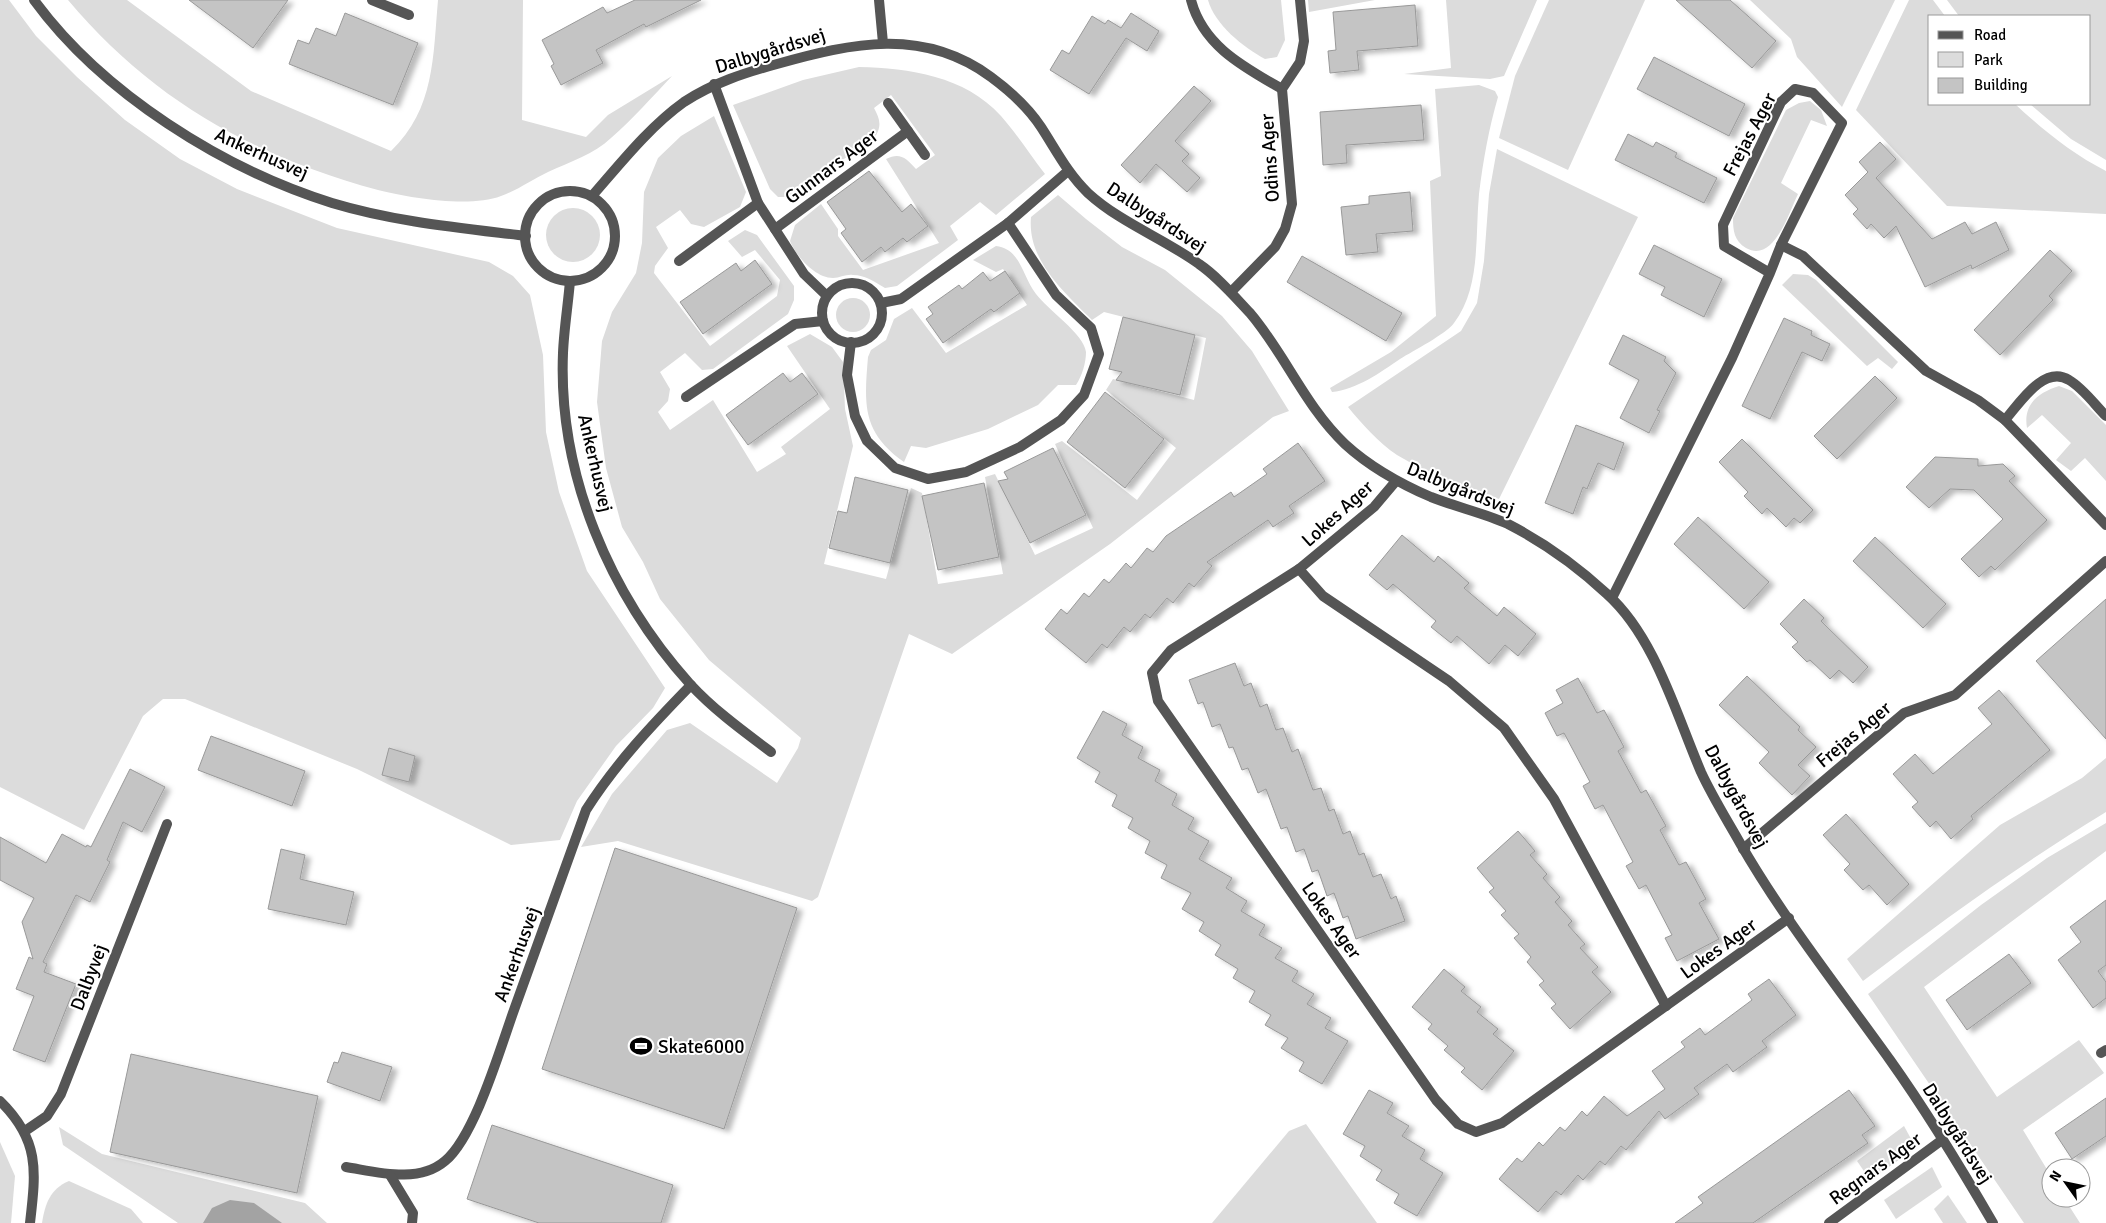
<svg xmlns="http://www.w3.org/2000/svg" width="2106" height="1223" font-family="Signika,sans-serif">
  <defs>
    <filter id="shadow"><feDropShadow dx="5.5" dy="3" stdDeviation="2.5" flood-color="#0004"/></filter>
  </defs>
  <rect width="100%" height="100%" fill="#fff"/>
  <g fill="#dcdcdc">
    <path d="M0 0H9L36 36 77 77 125 120 180 159 237 189 337 228 489 262 513 276 530 295 543 355 546 432 559 492 587 571 665 688 653 708 616 746 577 801 560 840 511 845 357 769 185 699H163L143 716 84 830 0 787Z"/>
    <path d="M68 0H127L251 91 391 151C435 109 433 56 438 0H523L522 120 586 137 608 115 672 76C652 97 633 119 611 138 594 154 570 162 548 172 533 179 518 190 501 196 470 208 410 198 378 190 253 156 152 100 68 0Z"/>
    <path d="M1208 0H1281L1285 40 1277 57 1265 59C1243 47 1215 25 1208 0Z"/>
    <path d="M1308 0H1375L1309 12Z"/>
    <path d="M1446 0H1537L1504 76 1490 79 1404 74 1451 68Z"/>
    <path d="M1549 0H1645L1568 170 1499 138 1515 76Z"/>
    <path d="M1750 0H1895L1842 107 1797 57 1791 39Z"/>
    <path d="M1909 0H1933L1945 16H1930V104H2015C2043 130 2072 154 2106 171V214L1947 206 1856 110Z"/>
    <path d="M1947 0H2106V160L2071 139 2030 104H2090V16H1959Z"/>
    <path d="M859 67C909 68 965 76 1001 116 1017 134 1030 155 1045 174L996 215 980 202 950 226 958 240 897 286 885 288C875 282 865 275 853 275 846 274 840 278 833 278 815 278 796 256 790 241L795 225 821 204 838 229V236L863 270 939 243 886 159C900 152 906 158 916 169L935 155 891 95 874 108C880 119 882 126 875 137L790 197H778L770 189 733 105 803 80Z"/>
    <path d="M1479 85 1495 91 1498 97C1489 128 1483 161 1479 194 1475 236 1481 288 1454 323 1446 334 1413 351 1400 359 1381 372 1356 390 1332 392L1330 388 1391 352 1436 316 1430 181 1441 176 1435 89Z"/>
    <path d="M1810 101 1821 110 1827 126 1811 120 1781 183 1798 194C1789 212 1774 264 1746 248 1734 241 1733 230 1733 218L1786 110 1799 103Z"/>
    <path d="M714 116 746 192 740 207 704 227 691 224 680 210 656 227 668 248 655 266 654 273 710 346 777 296 780 280 755 250 742 257 728 241 745 230 757 235 794 286V300L788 314 713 369 702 370 685 353 660 372 670 389 668 401 658 412 670 430 713 400 757 472 786 454 781 447 830 409 787 346 810 334 832 347 843 362 845 409 853 446 824 564 886 579 911 488 922 493 938 584 1003 574 985 477 995 474 1035 555 1093 528 1055 444 1062 441 1137 500 1176 448 1106 390 1113 379 1194 400 1206 338 1104 312 1092 320C1064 292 1027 260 1031 217L1058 195 1086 219 1122 247 1165 270 1222 316 1252 351 1289 411 1273 417 1110 544 952 654 909 634 818 897 812 901 618 841 581 847 612 794 667 730 690 723 777 783 798 748 801 738 709 660 660 599 643 562 622 527 606 468 597 402 602 341 612 312 636 273 642 243 644 192 658 158 681 136Z"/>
    <path d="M1497 149 1638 217 1499 499C1465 486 1428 474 1397 455 1379 443 1361 423 1348 407L1461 331 1477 303 1484 261 1489 194Z"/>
    <circle cx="573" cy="235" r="27"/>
    <path d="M996 246C1021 249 1022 276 1036 294 1048 310 1084 334 1086 352 1086 363 1082 376 1076 385H1058L1038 405 988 429 926 448 911 446 904 462C862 432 864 405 868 357L871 350 886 340 894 319 912 308 946 353 1027 305 1003 269 996 272 973 260Z"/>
    <path d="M1793 274 1808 275 1816 280 1898 362 1892 369 1878 358 1867 366 1782 285Z"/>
    <circle cx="853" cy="315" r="17"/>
    <path d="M2059 386 2072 391 2106 425V481L2085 458 2071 471 2056 460 2071 443 2042 415 2027 428C2023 405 2037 393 2059 386Z"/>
    <path d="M2106 758V812C2022 863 1942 921 1863 981L1847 959 2000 825 2082 778Z"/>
    <path d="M2106 823V851L1924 987 1997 1097 2079 1040 2104 1073 2023 1130 2051 1176V1198H2064L2080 1223H2024L1868 994 1981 905 2047 858Z"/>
    <path d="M1306 1124 1377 1223H1212L1289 1131Z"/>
    <path d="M1904 1126 1916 1148 1870 1180 1857 1161Z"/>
    <path d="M59 1127 102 1154 305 1203 327 1223H178L63 1145Z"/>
    <path d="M0 1142 15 1176 11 1223H0Z"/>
    <path d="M1932 1167 1942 1187 1896 1219 1884 1200Z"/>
    <path d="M69 1181 131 1209 143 1223H42C45 1204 50 1189 69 1181Z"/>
    <path d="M1948 1195 1967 1223H1943L1934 1209Z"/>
  </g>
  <path fill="#a3a3a3" d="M230 1200 254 1203 282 1223H203L212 1208Z"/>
  <g fill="#c4c4c4" stroke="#999" filter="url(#shadow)">
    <path d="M189 0H288L253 48Z"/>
    <path d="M635 0H701L646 27 644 24 596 50 603 63 561 85 551 66 554 64 542 40 603 7 607 13Z"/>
    <path d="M1676 0H1730L1776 41 1752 68Z"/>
    <path d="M1415 5 1418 46 1357 51 1359 70 1330 73 1328 51 1336 50 1333 12Z"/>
    <path d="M345 13 418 43 393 105 289 64 298 40 309 44 316 28 336 36Z"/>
    <path d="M1131 13 1159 31 1147 51 1126 38 1089 94 1050 70 1062 50 1069 54 1092 16 1105 24 1108 20 1121 28Z"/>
    <path d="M1654 57 1745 104 1729 136 1637 89Z"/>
    <path d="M1194 86 1211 101 1175 141 1189 154 1182 161 1200 178 1187 192 1156 164 1140 183 1121 165Z"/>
    <path d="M1421 105 1424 140 1346 145 1347 163 1323 165 1320 112Z"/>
    <path d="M1628 134 1653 147 1656 142 1677 153 1675 157 1717 178 1704 203 1615 160Z"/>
    <path d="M1880 142 1896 159 1876 178 1932 239 1965 222 1972 234 1996 222 2009 250 1972 269 1971 265 1925 287 1896 226 1884 238 1871 224 1867 229 1853 214 1858 209 1845 195 1868 172 1859 162Z"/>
    <path d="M869 171 902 212 911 204 928 226 907 242 903 238 885 252 881 247 862 262 841 233 846 229 827 202Z"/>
    <path d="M1410 192 1413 231 1376 234 1378 252 1346 255 1341 207 1369 204V196Z"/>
    <path d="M1654 245 1722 279 1704 317 1661 295 1665 287 1639 274Z"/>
    <path d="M2050 250 2072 271 2049 296 2053 300 2000 355 1974 330Z"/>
    <path d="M1302 256 1402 313 1386 341 1287 282Z"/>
    <path d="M755 260 772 284 703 334 680 302 736 263 741 271Z"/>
    <path d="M1005 271 1020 293 994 312 991 309 943 343 926 319 933 314 928 307 959 285 962 289 983 272 990 281Z"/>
    <path d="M1123 317 1195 335 1180 395 1116 380 1122 372 1109 369Z"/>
    <path d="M1784 318 1812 331 1811 335 1830 344 1822 361 1802 352 1770 419 1742 406Z"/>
    <path d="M1623 335 1666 357 1664 361 1676 373 1657 410 1660 411 1649 433 1620 418 1639 380 1609 364Z"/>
    <path d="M783 373 790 382 802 373 818 394 748 445 726 415Z"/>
    <path d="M1875 376 1897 398 1837 459 1814 436Z"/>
    <path d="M1105 392 1164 439 1125 488 1067 442Z"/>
    <path d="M1576 425 1624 443 1614 470 1598 463 1587 489 1583 487 1573 514 1545 503Z"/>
    <path d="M1742 439 1813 510 1800 523 1794 518 1786 527 1767 508 1762 514 1744 496 1748 492 1719 462Z"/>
    <path d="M1298 443 1325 481 1289 506 1294 513 1273 527 1268 520 1207 562 1212 566 1194 587 1189 583 1173 603 1167 598 1150 618 1145 614 1130 632 1124 627 1107 648 1102 644 1086 663 1045 629 1061 609 1067 614 1084 593 1089 597 1104 579 1109 583 1126 563 1131 568 1147 548 1153 552 1166 536 1231 492 1234 497 1267 474 1263 469Z"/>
    <path d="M1053 448 1086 515 1030 543 998 481 1008 479 1004 472Z"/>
    <path d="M1935 457 1978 459V466L2003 464 2015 476 2009 481 2047 520 1995 570 1991 566 1979 577 1961 559 2003 519 1974 490 1950 489 1929 508 1906 487Z"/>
    <path d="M855 477 908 490 890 563 829 548 838 511 847 513Z"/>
    <path d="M984 483 999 557 938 570 922 496Z"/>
    <path d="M1698 517 1769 582 1744 609 1674 544Z"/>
    <path d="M1402 535 1434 562 1438 556 1469 583 1464 588 1497 616 1504 607 1536 634 1518 656 1505 645 1489 664 1457 636 1451 643 1431 627 1436 621 1393 584 1387 590 1369 575Z"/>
    <path d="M1875 537 1946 604 1923 628 1853 561Z"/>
    <path d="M1804 599 1824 618 1821 621 1868 667 1853 683 1839 670 1830 679 1810 660 1807 662 1792 647 1798 642 1780 624Z"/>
    <path d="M2106 599V739L2036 661Z"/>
    <path d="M1235 663 1244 686 1251 683 1260 707 1267 704 1276 730 1283 728 1292 752 1298 749 1313 790 1321 788 1329 811 1334 809 1343 834 1350 831 1359 855 1364 853 1373 877 1381 874 1391 899 1396 896 1405 921 1356 939 1348 916 1343 918 1334 893 1327 896 1318 870 1312 872 1304 849 1296 852 1287 827 1281 829 1266 789 1258 793 1248 768 1242 770 1233 747 1229 748 1220 724 1212 727 1203 702 1198 704 1189 680Z"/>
    <path d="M1747 676 1800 727 1798 730 1816 747 1798 765 1810 776 1792 795 1759 763 1769 752 1719 705Z"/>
    <path d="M1578 678 1597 713 1604 710 1624 747 1618 751 1641 793 1646 790 1666 826 1660 830 1679 865 1686 862 1706 899 1699 903 1719 939 1677 961 1665 938 1672 935 1646 885 1639 889 1626 866 1633 862 1603 805 1595 809 1583 786 1590 782 1564 733 1557 736 1545 713 1563 703 1556 690Z"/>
    <path d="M1999 690 2050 750 1971 816 1973 819 1951 839 1936 821 1930 827 1912 807 1918 802 1893 774 1915 754 1933 774 1992 724 1978 708Z"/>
    <path d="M1103 711 1127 724 1122 735 1143 747 1138 758 1160 770 1155 781 1177 794 1172 805 1194 818 1188 829 1209 841 1199 859 1232 878 1226 888 1247 901 1241 911 1265 925 1259 935 1282 948 1275 958 1298 971 1292 981 1314 994 1307 1004 1331 1018 1325 1028 1348 1041 1322 1084 1299 1071 1304 1062 1281 1048 1288 1038 1265 1025 1271 1015 1249 1002 1255 991 1233 978 1238 969 1215 955 1221 945 1199 931 1204 922 1182 909 1191 893 1161 878 1167 865 1145 853 1150 841 1128 828 1133 818 1112 806 1117 795 1095 782 1100 772 1077 758Z"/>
    <path d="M211 736 305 771 292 806 198 770Z"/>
    <path d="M389 748 415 756 409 782 382 775Z"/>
    <path d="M130 769 165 787 142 832 123 822 107 860 110 862 90 902 76 895 43 962 47 964 44 972 76 984 45 1062 13 1050 34 996 16 989 29 957 33 959 22 922 34 898 0 880V837L46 863 62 834 86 847 87 845 91 847Z"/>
    <path d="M1846 814 1909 884 1887 905 1869 885 1863 890 1844 870 1850 864 1823 835Z"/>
    <path d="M1518 831 1535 851 1530 855 1547 874 1543 878 1560 897 1555 902 1572 921 1568 925 1585 944 1580 948 1598 967 1592 972 1611 992 1570 1029 1551 1008 1556 1004 1539 985 1544 981 1527 962 1531 957 1514 938 1519 934 1501 915 1506 911 1489 892 1494 888 1477 868Z"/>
    <path d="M615 848 797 908 724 1129 542 1069Z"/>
    <path d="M281 849 305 855 300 879 354 892 346 925 268 909Z"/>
    <path d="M2106 900V965L2098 971 2106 982V998L2093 1008 2058 960 2081 942 2070 927Z"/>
    <path d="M2009 954 2031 983 1967 1030 1946 1000Z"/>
    <path d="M1444 969 1465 987 1461 991 1481 1007 1477 1012 1498 1029 1493 1034 1514 1051 1482 1090 1461 1072 1465 1068 1444 1050 1448 1046 1428 1029 1432 1024 1412 1007Z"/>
    <path d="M1769 979 1796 1015 1762 1041 1767 1047 1733 1072 1727 1064 1694 1088 1699 1094 1665 1119 1659 1111 1626 1150 1621 1146 1605 1165 1600 1161 1583 1180 1578 1175 1561 1195 1556 1191 1538 1212 1499 1179 1517 1158 1522 1162 1539 1142 1543 1146 1560 1127 1565 1131 1582 1111 1587 1116 1604 1096 1627 1116 1665 1089 1652 1071 1685 1047 1681 1042 1700 1028 1705 1035 1752 1000 1748 994Z"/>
    <path d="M342 1052 392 1067 380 1101 327 1082 334 1062 338 1063Z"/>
    <path d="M131 1054 318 1096 297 1193 110 1152Z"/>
    <path d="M1369 1090 1393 1103 1387 1113 1409 1126 1402 1136 1425 1150 1420 1159 1443 1173 1417 1216 1394 1203 1399 1194 1376 1180 1382 1170 1360 1156 1365 1146 1343 1134Z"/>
    <path d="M1849 1090 1875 1126 1862 1135 1868 1143 1753 1223H1675L1703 1203 1698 1197Z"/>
    <path d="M2106 1098V1136L2072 1159 2055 1133Z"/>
    <path d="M492 1125 673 1185 661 1223H539L467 1199Z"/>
  </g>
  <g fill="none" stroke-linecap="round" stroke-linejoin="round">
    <g stroke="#555" stroke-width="10">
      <path d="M34 0C102 93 223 169 332 203 395 222 461 228 526 236"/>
      <path d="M372 0 409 15"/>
      <path d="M879 0 883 43"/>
      <path d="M1191 0C1203 46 1244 67 1282 89"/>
      <path d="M714 84 758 203 804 274 827 296"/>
      <path d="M888 103 925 155"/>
      <circle cx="570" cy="236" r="45"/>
      <path d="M592 196C620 164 649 127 684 102 713 83 744 73 777 64 852 43 923 27 991 77 1010 91 1028 107 1041 127 1056 150 1068 174 1088 193 1121 223 1163 238 1199 264 1218 277 1234 296 1250 313 1285 354 1305 406 1345 444 1369 466 1401 484 1431 497 1456 507 1484 513 1508 524 1545 543 1577 566 1607 594 1655 637 1676 714 1701 772 1712 796 1727 820 1740 843 1783 918 1840 990 1890 1060 1927 1112 1961 1168 1993 1223"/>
      <path d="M775 229 908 131"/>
      <path d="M1781 245 1803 256 1926 371 1978 400 2005 420 2106 525"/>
      <path d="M679 261 758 203"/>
      <path d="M570 281C568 305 564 329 563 353 558 475 610 595 690 684 714 710 743 731 771 752"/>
      <circle cx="852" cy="313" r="30"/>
      <path d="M1231 292 1275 247 1285 229 1292 204 1282 89 1300 62 1304 41 1300 0"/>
      <path d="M881 303 901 299 1008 223 1068 171"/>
      <path d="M851 342 847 375 855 416 867 441 895 468 928 479 966 472 1020 447 1061 420 1084 395 1099 354 1091 328 1056 295 1008 223"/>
      <path d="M686 397 795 324 823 321"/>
      <path d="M2005 420C2019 404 2044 364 2069 380 2083 388 2095 405 2106 416"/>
      <path d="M1396 481 1374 507 1299 569 1171 650 1152 673 1158 701 1436 1100 1458 1124 1476 1132 1502 1123 1789 918"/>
      <path d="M1299 569 1323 596 1449 681 1504 728 1554 799 1666 1006"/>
      <path d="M1612 598 1732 358 1770 273 1724 246 1723 225 1781 102 1795 89 1813 93 1842 123 1781 245 1770 273"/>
      <path d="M1743 849 1904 713 1955 695 2106 561"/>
      <path d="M2101 1053 2106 1050"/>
      <path d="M0 1101C40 1140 36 1171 30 1223"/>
      <path d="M25 1131 47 1116 61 1094 167 824"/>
      <path d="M346 1167C377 1172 418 1184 445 1161 475 1136 500 1049 514 1010 538 944 562 877 586 810 616 763 652 725 691 685"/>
      <path d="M390 1175 413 1213 412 1223"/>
      <path d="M1829 1223 1942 1140"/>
    </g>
  </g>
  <defs>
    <g id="stadium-bare" transform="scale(1.725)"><path d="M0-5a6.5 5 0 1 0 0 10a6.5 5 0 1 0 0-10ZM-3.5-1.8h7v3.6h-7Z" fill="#000" stroke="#fff" stroke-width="2.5" paint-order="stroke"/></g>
  </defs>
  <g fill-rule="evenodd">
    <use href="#stadium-bare" x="641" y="1046"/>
  </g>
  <g text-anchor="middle" stroke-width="4" stroke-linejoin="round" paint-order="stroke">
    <g font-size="19" fill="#000" stroke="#fff">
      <text transform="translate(770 50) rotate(-17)" y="7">Dalbygårdsvej</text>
      <text transform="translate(1749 134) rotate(-62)" y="7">Frejas Ager</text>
      <text transform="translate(262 153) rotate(24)" y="7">Ankerhusvej</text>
      <text transform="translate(1269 158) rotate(-94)" y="7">Odins Ager</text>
      <text transform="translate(831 166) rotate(-37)" y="7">Gunnars Ager</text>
      <text transform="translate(1157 217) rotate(33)" y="7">Dalbygårdsvej</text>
      <text transform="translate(596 463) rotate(77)" y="7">Ankerhusvej</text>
      <text transform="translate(1461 488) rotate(22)" y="7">Dalbygårdsvej</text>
      <text transform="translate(1337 513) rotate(-42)" y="7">Lokes Ager</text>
      <text transform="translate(1853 734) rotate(-40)" y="7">Frejas Ager</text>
      <text transform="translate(1737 796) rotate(62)" y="7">Dalbygårdsvej</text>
      <text transform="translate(1332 920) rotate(55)" y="7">Lokes Ager</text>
      <text transform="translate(1718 948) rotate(-36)" y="7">Lokes Ager</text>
      <text transform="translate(516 954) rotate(-70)" y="7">Ankerhusvej</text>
      <text transform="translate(88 977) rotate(-69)" y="7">Dalbyvej</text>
      <text transform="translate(1958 1133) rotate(58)" y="7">Dalbygårdsvej</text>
      <text transform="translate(1875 1168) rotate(-36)" y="7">Regnars Ager</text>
    </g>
    <g font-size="19" fill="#000" stroke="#fff" text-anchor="start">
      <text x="658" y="1053">Skate6000</text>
    </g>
  </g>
  <rect x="1928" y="15" width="162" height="90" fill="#ffffff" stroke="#999999"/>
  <rect x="1938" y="31" width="25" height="8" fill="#555555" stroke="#999999"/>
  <text x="1974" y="40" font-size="15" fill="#000000">Road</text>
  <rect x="1938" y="52" width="25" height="15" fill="#dcdcdc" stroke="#999999"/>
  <text x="1974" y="65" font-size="15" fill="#000000">Park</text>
  <rect x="1938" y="78" width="25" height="15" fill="#c4c4c4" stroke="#999999"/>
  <text x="1974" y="90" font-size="15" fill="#000000">Building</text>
  <g transform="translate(2066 1183) rotate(303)"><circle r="24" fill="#ffffff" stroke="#999999"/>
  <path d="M0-4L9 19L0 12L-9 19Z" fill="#000000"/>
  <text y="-8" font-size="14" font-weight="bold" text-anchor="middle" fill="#000000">N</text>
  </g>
</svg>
